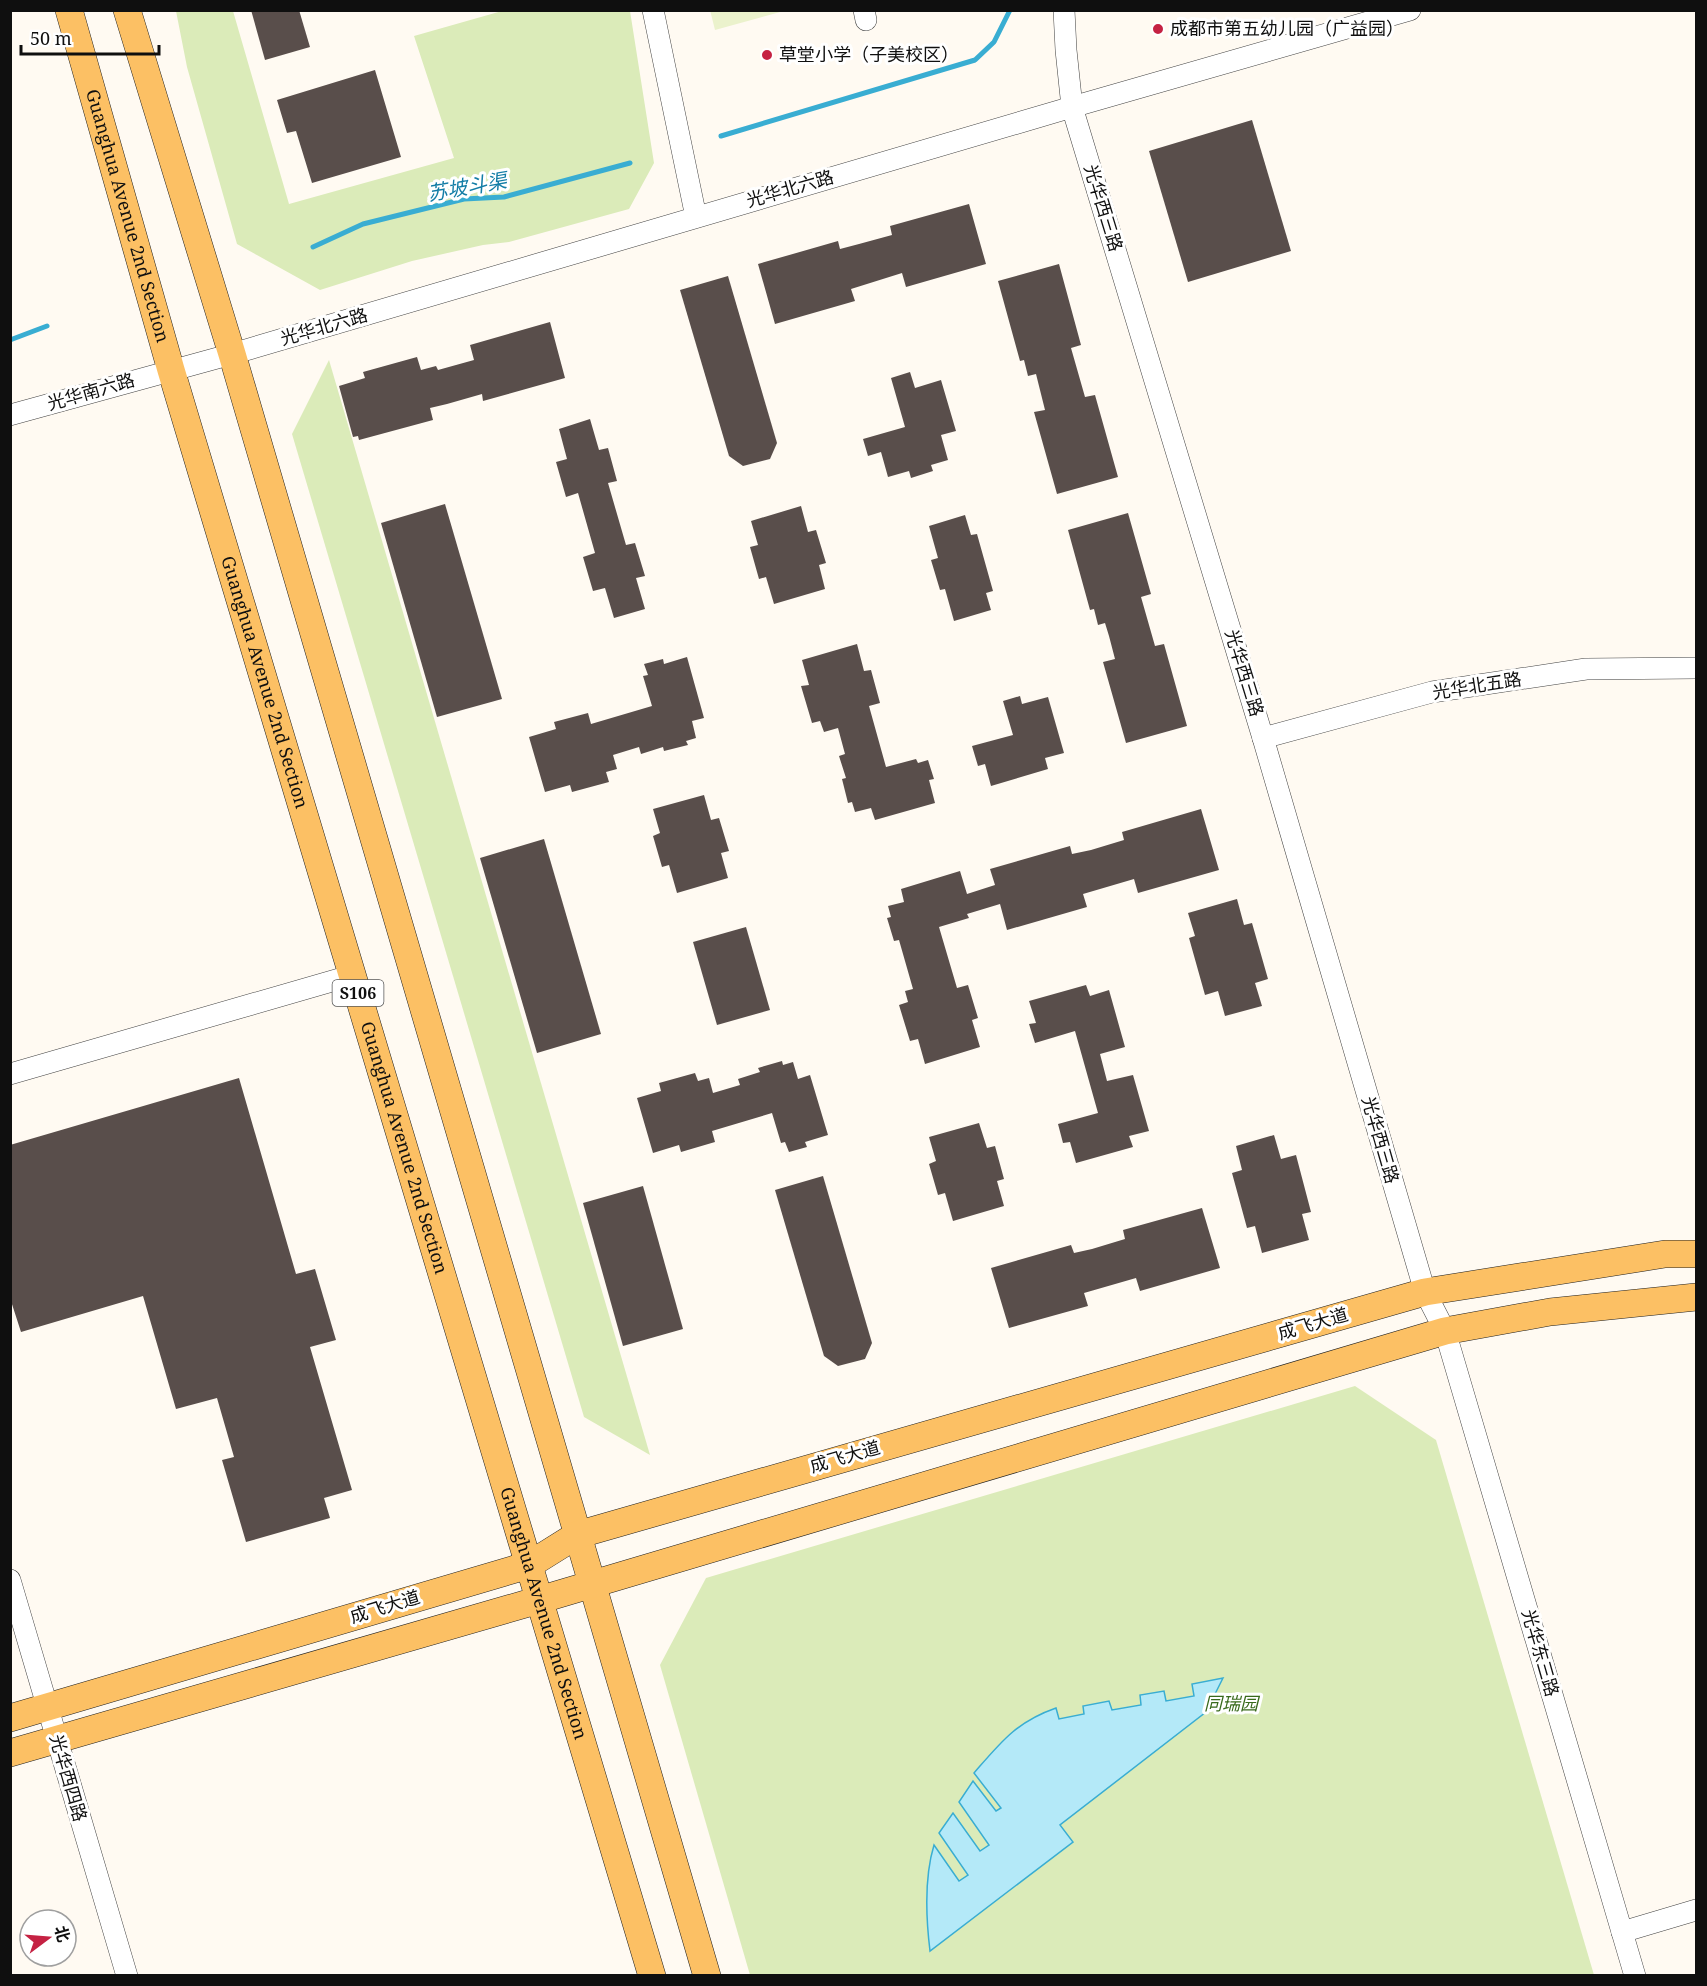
<svg xmlns="http://www.w3.org/2000/svg" width="1707" height="1986" font-family="'Noto Serif','Noto Sans SC',serif">
  <rect width="100%" height="100%" fill="#fffaf2"/>
  <g fill="#dbebb9">
    <path d="M176 11H233L289 204 454 158 414 36 502 11H630L654 163 629 209 509 242 483 245 412 261 320 290 237 244 187 67Z"/>
    <path d="M329 360 650 1455 584 1417 292 434Z"/>
    <path d="M1355 1386 1436 1440 1594 1975H750L660 1665 706 1578Z"/>
  </g>
  <path fill="#ebf2cc" d="M710 10H784V11L715 30Z"/>
  <path fill="#b4e9f8" stroke="#39add2" stroke-width="1.5" d="M1223 1678 1206 1712 1060 1825 1073 1842 930 1951C926 1918 924 1878 934 1845L959 1881 968 1875 939 1833 953 1813 980 1851 989 1845 959 1802 973 1781 996 1811 1001 1808 974 1773C1001 1742 1016 1722 1056 1708L1059 1719 1084 1714 1083 1706 1109 1701 1112 1710 1141 1705 1140 1695 1164 1691 1166 1701 1194 1696 1192 1684Z"/>
  <g fill="none" stroke-linecap="round" stroke-linejoin="round">
    <g stroke="#39add2" stroke-width="5">
      <path d="M721 136 975 60 994 42 1010 10"/>
      <path d="M313 247 363 224 464 199 504 197 630 163"/>
      <path d="M10 340 47 326"/>
    </g>
  </g>
  <g fill="#594e4b">
    <path d="M251 10H299L310 47 265 60Z"/>
    <path d="M375 70 401 157 312 183 296 131 287 133 277 100Z"/>
    <path d="M1252 120 1291 251 1188 282 1149 151Z"/>
    <path d="M969 204 986 264 906 287 902 273 851 289 855 301 775 324 758 264 838 241 840 249 859 244 892 235 890 226Z"/>
    <path d="M1059 264 1081 345 1071 348 1085 397 1095 395 1118 477 1057 494 1034 412 1045 410 1036 374 1028 376 1024 360 1020 361 998 281Z"/>
    <path d="M728 276 777 443 770 459 743 466 729 456 680 290Z"/>
    <path d="M550 322 565 378 483 401 482 394 447 404 430 408 433 420 359 440 358 436 353 437 339 386 365 378 363 372 417 357 421 370 436 366 438 370 474 360 470 345Z"/>
    <path d="M910 372 915 388 941 380 956 431 941 435 948 460 931 465 933 471 911 478 909 471 888 477 881 452 868 456 863 439 905 427 891 378Z"/>
    <path d="M590 419 599 450 608 448 617 481 608 483 626 545 635 543 645 576 636 578 645 609 614 618 605 588 593 591 583 557 595 553 578 493 566 497 556 462 567 459 559 429Z"/>
    <path d="M445 504 502 699 437 717 381 523Z"/>
    <path d="M801 506 808 532 816 530 826 563 819 565 825 589 774 604 766 577 759 579 750 547 758 545 751 521Z"/>
    <path d="M1128 513 1151 594 1141 597 1155 646 1164 644 1187 726 1126 743 1103 662 1115 659 1109 636 1105 623 1098 625 1094 609 1090 610 1068 530Z"/>
    <path d="M965 515 971 535 977 534 993 591 986 593 991 610 954 621 945 589 940 590 931 560 938 558 929 526Z"/>
    <path d="M857 644 864 671 871 670 880 703 869 706 886 767 916 759 918 763 928 760 934 779 929 780 935 803 875 820 871 808 855 812 852 802 848 803 842 779 846 778 839 756 845 754 838 728 824 732 820 721 812 723 801 686 809 685 802 660Z"/>
    <path d="M687 657 704 718 692 721 696 738 686 741 688 745 664 751 663 747 641 754 639 747 613 755 617 769 606 772 609 782 572 792 570 785 545 792 529 737 556 729 554 722 588 713 591 724 652 706 643 676 648 675 644 664 663 659 664 664Z"/>
    <path d="M1020 696 1022 704 1048 697 1064 753 1045 758 1048 769 991 786 985 764 978 766 972 746 1013 735 1003 701Z"/>
    <path d="M704 795 711 820 719 818 729 851 721 853 728 878 677 893 669 865 662 867 653 836 660 833 653 809Z"/>
    <path d="M1201 809 1219 870 1138 893 1134 879 1083 894 1087 907 1007 930 1000 904 967 914 969 918 939 927 957 988 968 985 978 1018 972 1020 980 1047 925 1064 918 1039 910 1041 899 1005 908 1002 905 991 913 989 899 940 894 941 887 918 891 917 888 906 904 902 901 889 960 871 967 894 995 885 990 869 1070 846 1072 854 1091 850 1124 840 1122 832Z"/>
    <path d="M544 839 601 1034 537 1053 480 858Z"/>
    <path d="M1237 899 1244 925 1252 923 1268 979 1255 983 1262 1006 1225 1016 1218 991 1205 995 1189 938 1195 936 1188 913Z"/>
    <path d="M746 927 770 1010 717 1025 693 942Z"/>
    <path d="M1086 985 1090 996 1109 990 1125 1047 1100 1054 1107 1081 1133 1075 1149 1131 1129 1136 1133 1147 1076 1163 1070 1142 1063 1143 1058 1124 1098 1113 1075 1031 1035 1043 1029 1024 1036 1023 1029 1001Z"/>
    <path d="M782 1061 783 1065 793 1062 798 1079 810 1075 828 1135 805 1142 807 1147 789 1152 785 1142 781 1143 772 1113 712 1131 715 1142 681 1152 679 1145 653 1153 637 1098 661 1091 659 1083 695 1073 698 1081 709 1078 713 1093 740 1085 738 1079 760 1072 758 1068Z"/>
    <path d="M239 1078 296 1274 315 1269 336 1340 310 1347 352 1490 324 1498 330 1518 246 1542 222 1460 234 1457 217 1398 176 1409 143 1296 21 1332 10 1298V1145Z"/>
    <path d="M979 1123 987 1148 995 1146 1004 1179 997 1181 1004 1206 953 1221 945 1193 938 1195 929 1164 936 1161 929 1137Z"/>
    <path d="M1274 1135 1281 1159 1296 1155 1311 1212 1302 1214 1309 1240 1262 1253 1255 1226 1247 1228 1232 1173 1242 1170 1236 1146Z"/>
    <path d="M823 1176 872 1343 865 1359 838 1366 824 1356 775 1190Z"/>
    <path d="M643 1186 683 1329 623 1346 583 1203Z"/>
    <path d="M1202 1208 1220 1268 1140 1291 1136 1278 1084 1293 1088 1306 1009 1328 991 1268 1071 1245 1074 1253 1092 1249 1125 1239 1123 1230Z"/>
  </g>
  <g fill="none" stroke-linecap="round" stroke-linejoin="round">
    <g stroke="#424242" stroke-width="22">
      <g id="minor">
        <path d="M653 10 696 217"/>
        <path d="M864 10 866 20"/>
        <path d="M1064 10 1066 50 1072 107 1263 738 1425 1292 1445 1331 1635 1976"/>
        <path d="M10 415 232 354 1072 107 1410 10"/>
        <path d="M1263 738 1432 692 1586 669 1696 668"/>
        <path d="M10 1074 353 975"/>
        <path d="M10 1580 127 1976"/>
        <path d="M1622 1932 1696 1910"/>
      </g>
    </g>
    <g stroke="#202020" stroke-width="28">
      <g id="major">
        <path id="s1" d="M69 10 171 370 652 1976"/>
        <path d="M127 10 232 354 707 1976"/>
        <path d="M10 1718 529 1565 577 1535 1425 1292 1665 1254H1696"/>
        <path d="M10 1753 539 1600 1445 1331 1550 1312 1696 1297"/>
      </g>
    </g>
    <use href="#minor" stroke="#fff" stroke-width="21"/>
    <use href="#major" stroke="#fcc064" stroke-width="27"/>
  </g>
  <g fill="#c52243" stroke="#fff" stroke-width="2">
    <circle cx="1158" cy="29" r="6"/>
    <circle cx="767" cy="55" r="6"/>
  </g>
  <g text-anchor="middle" stroke-width="6" stroke-linejoin="round" paint-order="stroke">
    <rect fill="#fff" stroke="#575757" stroke-width="1.5" x="332.5" y="980" width="51" height="26" rx="4.5"/>
    <g font-size="16" font-weight="bold" fill="#0f0f0f">
      <text x="358" y="999">S106</text>
    </g>
    <g font-size="18" fill="#0f0f0f" stroke="#fff" text-anchor="start">
      <text x="1170" y="35">成都市第五幼儿园（广益园）</text>
      <text x="779" y="61">草堂小学（子美校区）</text>
    </g>
    <g font-size="18" fill="#0f0f0f" stroke="#fff">
      <text transform="translate(790 189) rotate(-16)" y="6">光华北六路</text>
      <text transform="translate(1103 208) rotate(73)" y="6">光华西三路</text>
      <text dy="6" stroke="none"><textPath href="#s1" startOffset="214">Guanghua Avenue 2nd Section</textPath></text>
      <text transform="translate(324 327) rotate(-16)" y="6">光华北六路</text>
      <text transform="translate(91 392) rotate(-16)" y="6">光华南六路</text>
      <text transform="translate(1244 673) rotate(73)" y="6">光华西三路</text>
      <text dy="6" stroke="none"><textPath href="#s1" startOffset="700">Guanghua Avenue 2nd Section</textPath></text>
      <text transform="translate(1477 686) rotate(-9)" y="6">光华北五路</text>
      <text transform="translate(1380 1140) rotate(74)" y="6">光华西三路</text>
      <text dy="6" stroke="none"><textPath href="#s1" startOffset="1186">Guanghua Avenue 2nd Section</textPath></text>
      <text transform="translate(1313 1324) rotate(-16)" y="6">成飞大道</text>
      <text transform="translate(845 1457) rotate(-16)" y="6">成飞大道</text>
      <text transform="translate(385 1607) rotate(-17)" y="6">成飞大道</text>
      <text dy="6" stroke="none"><textPath href="#s1" startOffset="1672">Guanghua Avenue 2nd Section</textPath></text>
      <text transform="translate(1540 1653) rotate(74)" y="6">光华东三路</text>
      <text transform="translate(68 1778) rotate(74)" y="6">光华西四路</text>
    </g>
    <g font-size="18" font-style="italic" fill="#396a1c" stroke="#fff">
      <text x="1231" y="1710">同瑞园</text>
    </g>
    <g font-size="20" font-style="italic" fill="#137da6" stroke="#fff">
      <text transform="translate(467 187) rotate(-10)" y="7">苏坡斗渠</text>
    </g>
  </g>
  <rect width="1707" height="1986" fill="none" stroke="#0f0f0f" stroke-width="24"/>
  <g transform="translate(48 1938) rotate(74)"><circle r="28" fill="#ffffff" stroke="#9f9f9f" stroke-width="1.5"/>
  <path d="M0-4.5L10 22L0 15L-10 22Z" fill="#c52243"/>
  <text y="-9" font-size="16" font-weight="bold" text-anchor="middle" fill="#0f0f0f">北</text>
  </g>
  <path d="M21 45v9h138v-9" fill="none" stroke="#0f0f0f" stroke-width="3"/>
  <text x="30" y="45" font-size="18" fill="#0f0f0f" stroke="#ffffff" stroke-width="4.5" paint-order="stroke">50 m</text>
</svg>
